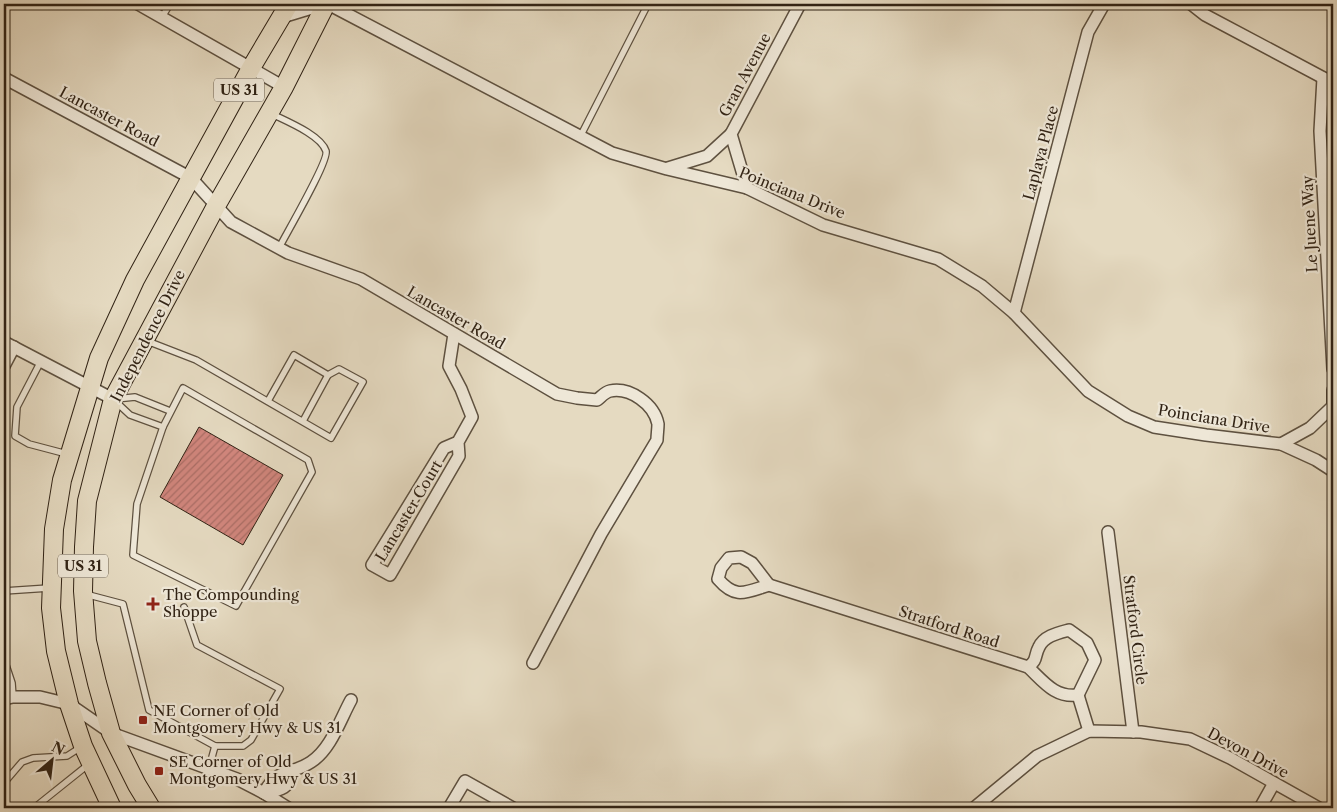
<svg xmlns="http://www.w3.org/2000/svg" width="1337" height="812" font-family="'Libre Caslon Text',serif">
  <defs>
    <pattern id="building-hatch" width="6" height="6" patternUnits="userSpaceOnUse" patternTransform="scale(1.25)"><rect width="6" height="6" fill="#d1867d"/><path d="M-1 1l2-2M0 6l6-6M5 7l2-2" fill="none" stroke="#aa6d65"/></pattern>
  </defs>
  <rect width="100%" height="100%" fill="#e5dac1"/>
  <filter id="stains"><feTurbulence type="fractalNoise" baseFrequency=".004" numOctaves="4"/><feColorMatrix values="0 0 0 0 .2 0 0 0 0 .09 0 0 0 0 .02 0 0 0 .5 -.17"/></filter>
  <radialGradient id="worn" r=".72"><stop offset=".6" stop-color="#630" stop-opacity="0"/><stop offset="1" stop-color="#630" stop-opacity=".3"/></radialGradient>
  <path fill="url(#building-hatch)" stroke="#312315" d="M199 427 283 475 243 545 160 497Z"/>
  <g fill="none" stroke-linecap="round" stroke-linejoin="round">
    <g stroke="#5e5140" stroke-width="8">
      <g id="service">
        <path d="M162 17 170 4"/>
        <path d="M272 114C286 121 321 135 326 151 329 161 286 234 279 248"/>
        <path d="M580 137 648 4"/>
        <path d="M147 341 196 360 331 438 363 382 339 369 328 375 303 421"/>
        <path d="M41 361 17 407 15 436 29 444 67 454"/>
        <path d="M183 388 308 460 312 472 236 606 133 555 137 504 163 427Z"/>
        <path d="M116 399 135 397 170 411"/>
        <path d="M115 401 130 415 163 427"/>
        <path d="M268 401 294 355 328 375"/>
        <path d="M4 591 49 588"/>
        <path d="M85 594 123 604 149 710 215 746 209 768"/>
        <path d="M184 607 197 645 280 689 251 740 243 746H215"/>
        <path d="M4 659 12 683 13 697"/>
        <path d="M4 783 22 762 33 758 67 756 81 747"/>
        <path d="M34 808 89 764"/>
      </g>
    </g>
    <g stroke="#5e5140" stroke-width="14">
      <g id="minor">
        <path d="M138 4 284 87"/>
        <path d="M328 4 612 153 667 169 747 188 823 225 938 259 982 286 1014 313 1088 391 1128 416 1154 427 1206 435 1281 444 1316 460 1333 471"/>
        <path d="M1191 4 1205 15 1333 83"/>
        <path d="M279 18 325 4"/>
        <path d="M4 78 191 178 231 222 288 253 361 279 557 394 577 398 597 400C601 397 605 392 610 391 630 387 654 404 658 424 658 429 657 435 657 440L601 534 533 663"/>
        <path d="M1323 78 1320 131 1333 369"/>
        <path d="M668 168 707 156 731 134"/>
        <path d="M747 188 731 134 800 4"/>
        <path d="M1014 313 1088 32 1104 4"/>
        <path d="M454 334 449 366 461 389 472 417 458 442 444 448 372 565 390 575 459 456 458 442"/>
        <path d="M4 342 113 399"/>
        <path d="M4 366 14 347"/>
        <path d="M1333 390V410"/>
        <path d="M1281 444 1310 428 1332 407"/>
        <path d="M1108 532 1133 732"/>
        <path d="M741 557 752 563 769 585C746 592 736 600 718 579L721 568 729 558Z"/>
        <path d="M769 585 1028 667C1044 682 1055 698 1078 695"/>
        <path d="M1028 667C1038 660 1034 656 1039 647 1044 636 1058 633 1069 630L1087 643 1095 660 1078 695"/>
        <path d="M1078 695 1089 731"/>
        <path d="M4 699 13 697H40L69 704 111 733 237 779 264 793 288 808"/>
        <path d="M264 793C278 767 290 776 311 762 331 749 340 720 351 700"/>
        <path d="M264 793C281 790 289 789 294 770"/>
        <path d="M449 808 465 781 513 808"/>
        <path d="M974 808 1037 756 1089 731 1141 732 1190 739 1230 758 1319 808"/>
        <path d="M1260 808 1274 783"/>
      </g>
    </g>
    <g stroke="#312315" stroke-width="20">
      <g id="primary">
        <path d="M112 808 83 746 69 704 56 651 51 608 54 529 62 480 99 358 135 280 251 68 289 4"/>
        <path d="M151 808 137 785 111 733 97 683 87 641 83 591 84 547 87 501 113 399 216 206 284 87 326 4"/>
      </g>
    </g>
    <use href="#service" stroke="#eee7d7" stroke-width="5.5"/>
    <use href="#minor" stroke="#eee7d7" stroke-width="11"/>
    <use href="#primary" stroke="#e5dac1" stroke-width="18"/>
  </g>
  <g fill="#8f2418" stroke="#eee7d7" stroke-width="2">
    <path d="M150.5 596.5h5v5h5v5h-5v5h-5v-5h-5v-5h5z"/>
    <rect x="138" y="715" width="10" height="10" rx="2.5"/>
    <rect x="154" y="766" width="10" height="10" rx="2.5"/>
  </g>
  <g text-anchor="middle" stroke-width="4.5" stroke-linejoin="round" paint-order="stroke">
    <g fill="#eee7d7" stroke="#6a5e4f" stroke-width="1">
      <rect x="214" y="78.5" width="50" height="23" rx="4"/>
      <rect x="58" y="554.5" width="50" height="23" rx="4"/>
    </g>
    <g font-size="14" font-weight="bold" fill="#312315">
      <text x="239" y="95">US 31</text>
      <text x="83" y="571">US 31</text>
    </g>
    <g font-size="15" fill="#312315" stroke="#eee7d7">
      <text transform="translate(745 75) rotate(-62)" y="5">Gran Avenue</text>
      <text transform="translate(109 117) rotate(28)" y="5">Lancaster Road</text>
      <text transform="translate(1041 153) rotate(-75)" y="5">Laplaya Place</text>
      <text transform="translate(792 193) rotate(22)" y="5">Poinciana Drive</text>
      <text transform="translate(1310 224) rotate(-93)" y="5">Le Juene Way</text>
      <text transform="translate(456 318) rotate(30)" y="5">Lancaster Road</text>
      <text transform="translate(148 336) rotate(-63)" y="5">Independence Drive</text>
      <text transform="translate(1214 419) rotate(9)" y="5">Poinciana Drive</text>
      <text transform="translate(409 511) rotate(-59)" y="5">Lancaster Court</text>
      <text transform="translate(949 627) rotate(18)" y="5">Stratford Road</text>
      <text transform="translate(1135 630) rotate(83)" y="5">Stratford Circle</text>
      <text transform="translate(1248 753) rotate(28)" y="5">Devon Drive</text>
    </g>
    <g font-size="15" fill="#312315" stroke="#eee7d7" text-anchor="start">
      <text x="163" y="600">The Compounding<tspan x="163" dy="17">Shoppe</tspan></text>
      <text x="153" y="716">NE Corner of Old<tspan x="153" dy="17">Montgomery Hwy &amp; US 31</tspan></text>
      <text x="169" y="767">SE Corner of Old<tspan x="169" dy="17">Montgomery Hwy &amp; US 31</tspan></text>
    </g>
  </g>
  <rect width="1337" height="812" fill="none" stroke="#e5dac1" stroke-width="20"/>
  <rect x="5" y="5" width="1327" height="802" fill="none" stroke="#312315" stroke-width="2.5"/>
  <rect x="10" y="10" width="1317" height="792" fill="none" stroke="#312315"/>
  <g transform="translate(52 760) rotate(28)" stroke="#eee7d7" stroke-width="4" paint-order="stroke">
  <path d="M0-4L9 19L0 12L-9 19Z" fill="#312315"/>
  <text y="-8" font-size="14" font-weight="bold" text-anchor="middle" fill="#312315">N</text>
  </g>
  <rect width="100%" height="100%" filter="url(#stains)"/>
  <rect width="100%" height="100%" fill="url(#worn)"/>
</svg>
